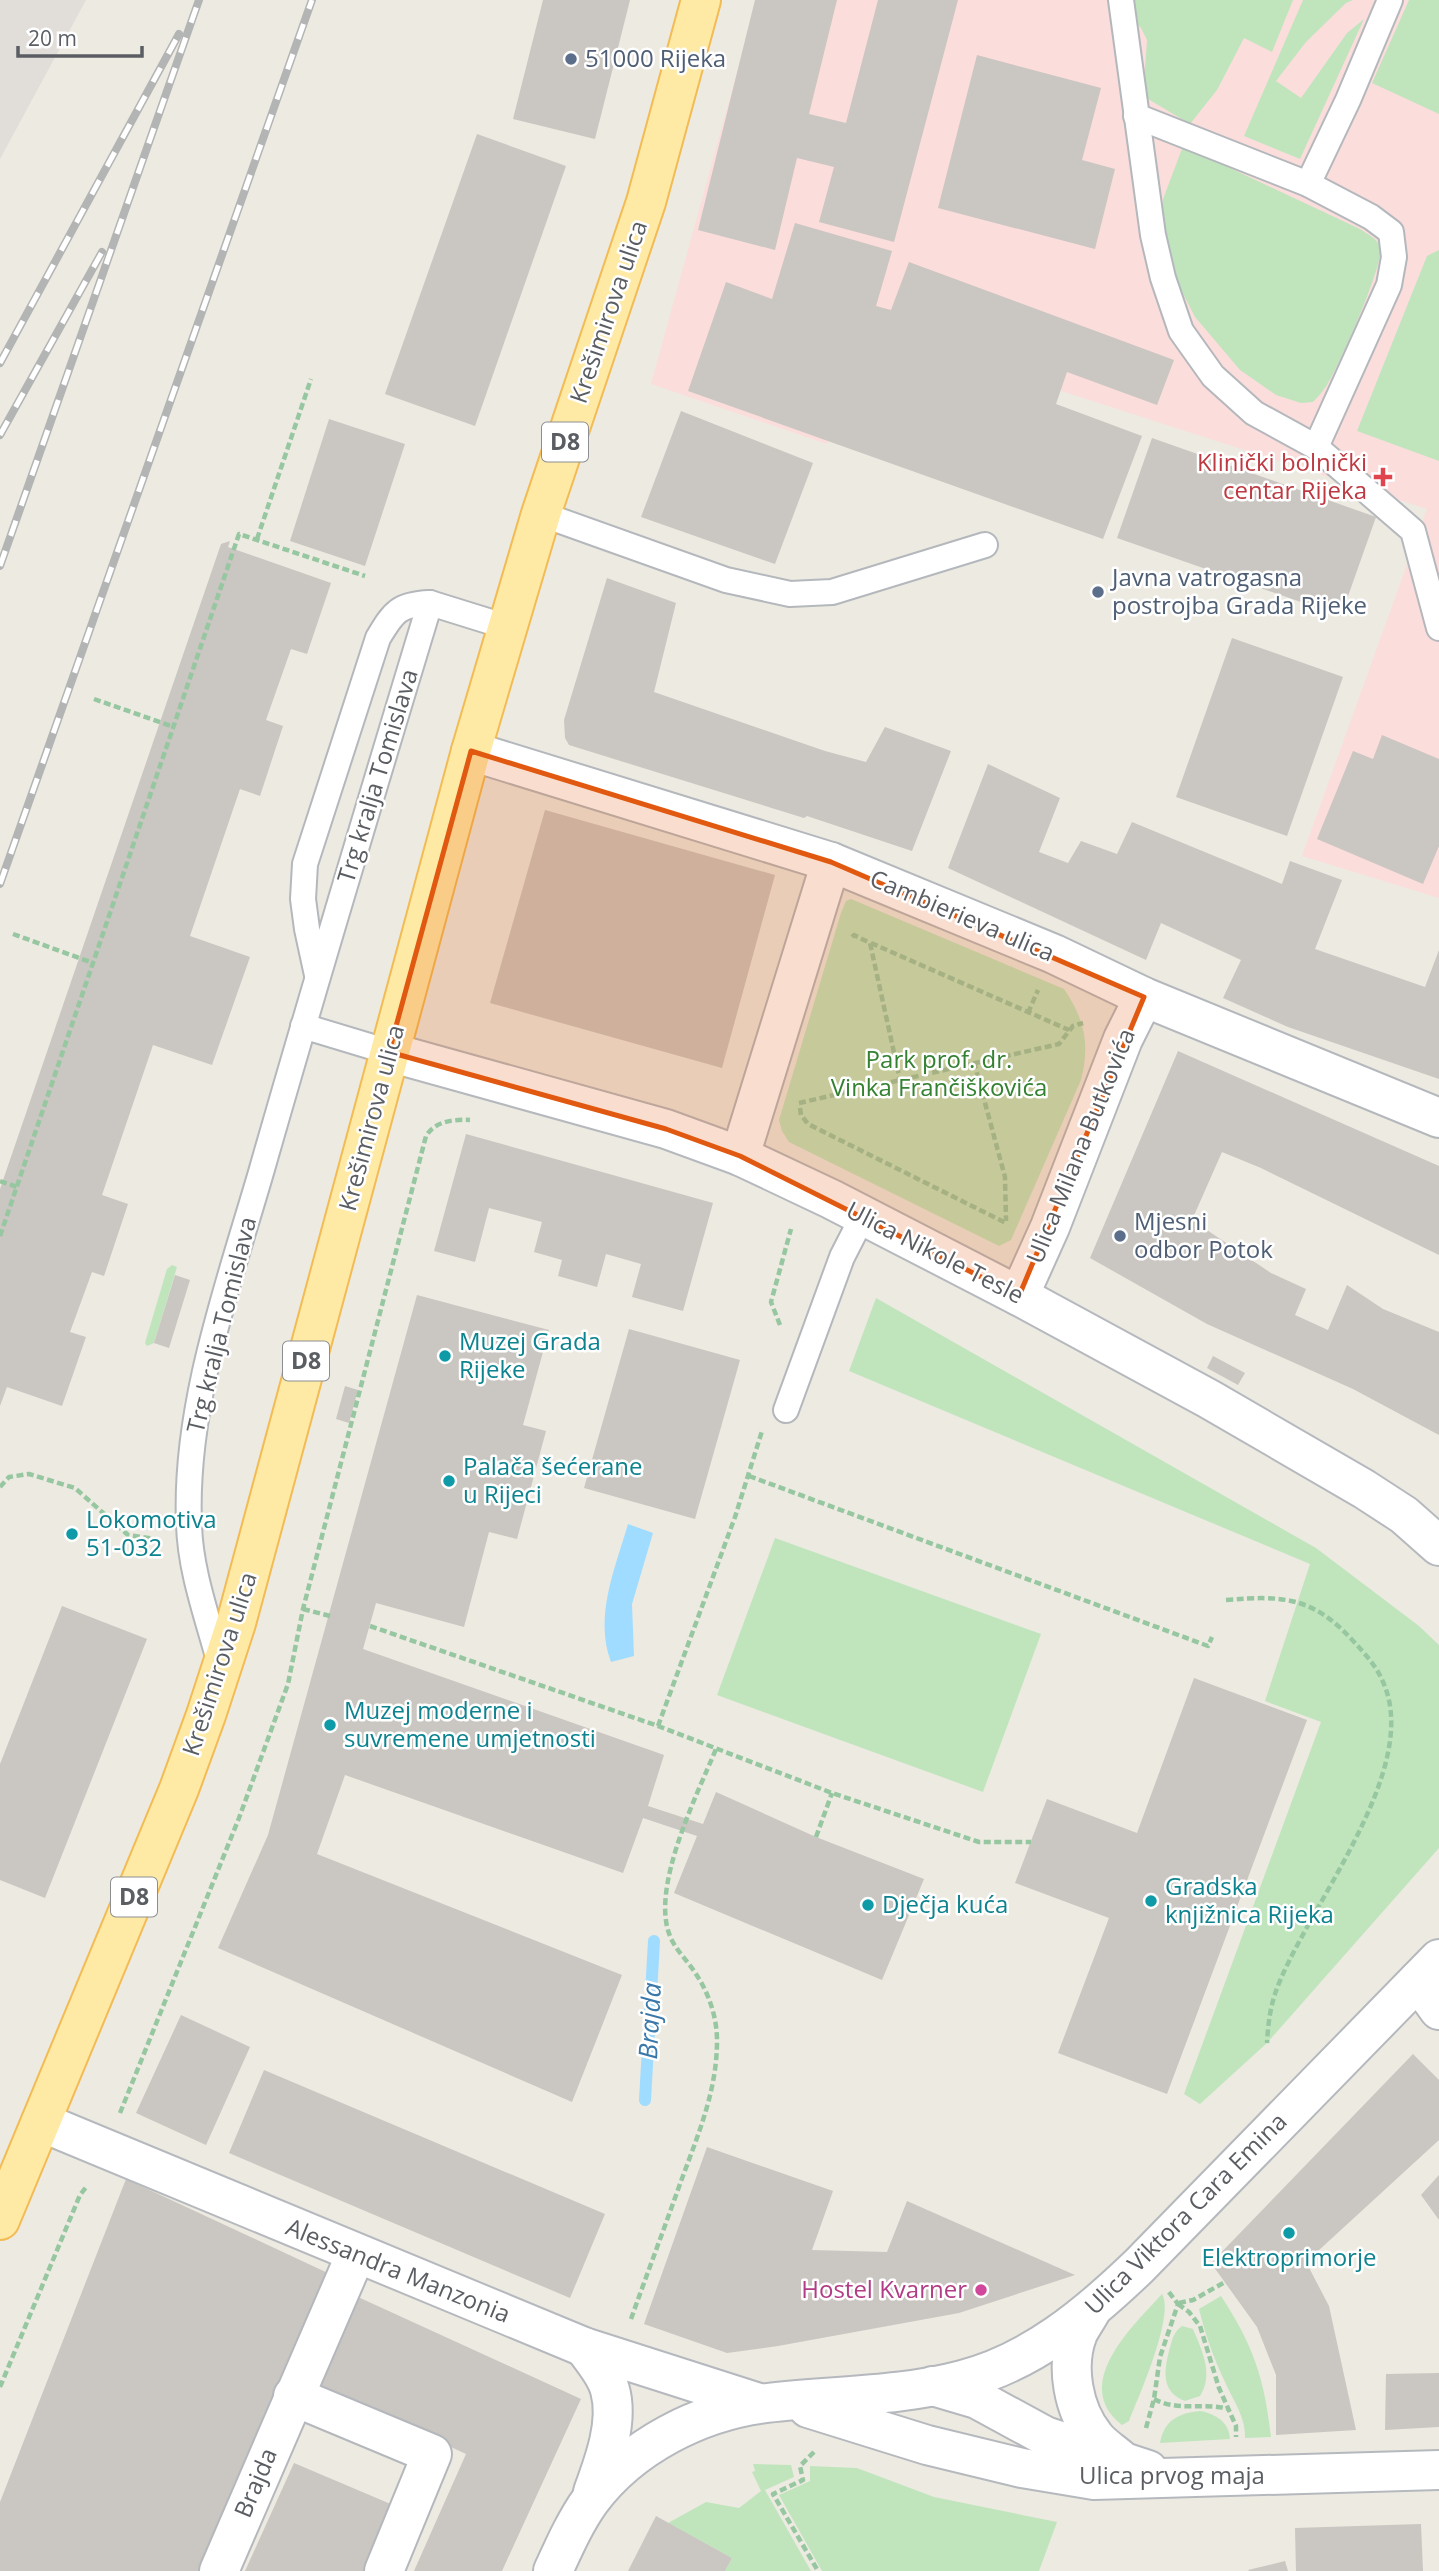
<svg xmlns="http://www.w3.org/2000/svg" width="1439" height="2571" font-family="'Open Sans',sans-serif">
  <rect width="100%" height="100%" fill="#edeae1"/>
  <path fill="#e1ddd9" d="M0 0H86L0 159Z"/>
  <path fill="#fbdddc" d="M757 0H1439V898L1302 856 1427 509 882 333 827 444 651 384Z"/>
  <g fill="#c0e5bd">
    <path d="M1127 0H1293L1272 52 1244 38 1217 90 1190 124 1143 96 1147 40 1141 28 1130 17Z"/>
    <path d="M1303 0H1353L1346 3 1306 42 1276 81 1301 98 1347 33 1364 19 1300 159 1244 136Z"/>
    <path d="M1409 0H1439V114L1372 83Z"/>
    <path d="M1183 146 1360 229C1367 234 1377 238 1380 247 1385 263 1338 368 1327 385 1323 391 1318 397 1313 402L1301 403 1276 395 1240 370 1195 317 1174 276 1162 216 1163 199Z"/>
    <path d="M1439 250V461L1357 431 1427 256Z"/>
    <path d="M851 899 1064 989C1085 1020 1090 1044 1081 1080L1011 1240 999 1246 789 1142 782 1131 779 1120 841 913 846 901Z"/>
    <path d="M172 1265 177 1267 154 1343 147 1346 145 1343 167 1269Z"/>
    <path d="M876 1298 1316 1548 1419 1626 1439 1645V1848L1267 2043 1200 2104 1184 2094 1321 1722 1265 1701 1310 1564 849 1371Z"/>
    <path d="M775 1538 1041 1634 983 1792 717 1695Z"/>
    <path d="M1162 2294C1175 2315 1139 2396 1129 2421L1122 2425C1070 2384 1133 2326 1162 2294Z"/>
    <path d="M1221 2296C1254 2347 1264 2377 1271 2437L1245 2438C1246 2418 1233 2400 1225 2382 1214 2359 1205 2334 1199 2309Z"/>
    <path d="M1182 2326 1193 2329C1202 2350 1214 2375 1200 2396L1185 2401C1161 2392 1164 2371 1169 2351 1172 2341 1173 2332 1182 2326Z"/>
    <path d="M1200 2411C1216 2414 1229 2422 1230 2439L1160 2443C1164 2420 1179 2413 1200 2411Z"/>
    <path d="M753 2464 791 2465 794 2477 765 2490 811 2571H725L732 2558 668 2523 706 2502 739 2508 761 2491 752 2472 755 2471Z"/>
    <path d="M810 2466 857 2468 934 2497 1057 2522 1039 2571H822L779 2495 810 2481Z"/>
  </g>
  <path fill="#a0dcff" d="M628 1524 653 1533 632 1604 634 1656 611 1662C594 1616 615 1569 628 1524Z"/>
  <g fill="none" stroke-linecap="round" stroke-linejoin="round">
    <path stroke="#a0dcff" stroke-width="12" d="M645 2100 654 1941"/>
  </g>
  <g fill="#cac6c1">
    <path d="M543 0H630L595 139 513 119Z"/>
    <path d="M755 0H837L809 114 846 123 878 0H958L894 242 819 222 834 167 797 158 775 250 698 230Z"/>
    <path d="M977 55 1101 88 1082 160 1115 169 1095 249 938 208Z"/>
    <path d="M477 134 566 166 475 426 385 394Z"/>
    <path d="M795 223 892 251 876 306 891 310 909 262 1174 360 1157 405 1067 372 1056 404 1142 436 1103 539 688 391 726 282 772 299Z"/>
    <path d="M681 411 813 463 775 564 641 517Z"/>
    <path d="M329 419 405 444 365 566 290 541Z"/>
    <path d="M1152 438 1376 517 1341 616 1117 538Z"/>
    <path d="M230 541 228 547 331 583 307 654 291 649 266 720 283 726 260 796 240 789 190 936 250 957 212 1065 153 1045 102 1195 128 1204 104 1276 92 1272 70 1332 86 1337 62 1406 7 1387 0 1406V1189L221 544Z"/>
    <path d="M607 578 676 603 654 692 825 751 866 762 885 727 951 751 912 851 807 816 804 818 569 745 565 738 564 720Z"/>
    <path d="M1232 638 1343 677 1287 836 1176 797Z"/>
    <path d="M1382 735 1439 759V846L1423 884 1317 839 1353 751 1373 759Z"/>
    <path d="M988 764 1060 798 1039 852 1068 863 1081 841 1117 854 1132 822 1282 884 1290 861 1342 880 1315 949 1425 987 1439 950V1079L1288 1027 1223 998 1241 960 1161 923 1146 960 948 868Z"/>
    <path d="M545 810 775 875 722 1068 490 1003Z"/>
    <path d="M1178 1051 1439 1166V1255L1261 1168 1222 1152 1192 1220 1271 1273 1306 1289 1295 1315 1328 1330 1347 1285 1383 1309 1439 1332V1435L1353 1389 1207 1324 1090 1258Z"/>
    <path d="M466 1134 713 1203 683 1311 632 1297 641 1264 606 1254 597 1287 558 1276 562 1260 534 1252 542 1222 489 1208 475 1262 434 1251Z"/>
    <path d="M175 1275 190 1280 169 1348 154 1343Z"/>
    <path d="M417 1295 549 1330 523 1425 546 1431 517 1539 489 1532 464 1627 376 1603 363 1649 664 1755 648 1806 703 1824 716 1792 816 1837 924 1879 882 1980 674 1893 697 1836 643 1818 623 1873 345 1775 317 1854 622 1975 572 2102 218 1948 268 1835Z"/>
    <path d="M629 1329 740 1360 695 1519 584 1488Z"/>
    <path d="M1213 1356 1245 1373 1238 1385 1207 1368Z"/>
    <path d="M345 1386 358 1390 349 1423 336 1419Z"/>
    <path d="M62 1606 147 1639 45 1898 0 1880V1764Z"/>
    <path d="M1194 1678 1307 1720 1167 2094 1058 2053 1109 1918 1015 1883 1047 1799 1137 1833Z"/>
    <path d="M181 2015 250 2047 206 2145 136 2113Z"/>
    <path d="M1413 2054 1439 2080V2140L1306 2262 1329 2306 1356 2430 1276 2435V2375L1257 2327 1211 2263Z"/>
    <path d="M264 2070 605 2214 570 2298 229 2153Z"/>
    <path d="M707 2147 833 2191 812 2250 887 2252 907 2201 1075 2275 959 2313 778 2346 727 2353 644 2324Z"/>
    <path d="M1439 2175V2220L1421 2195Z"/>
    <path d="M126 2179 330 2274 201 2571H0V2502Z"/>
    <path d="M358 2297 581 2399 502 2571H414L466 2454 319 2386Z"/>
    <path d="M1439 2373V2427L1385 2430 1386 2374Z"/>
    <path d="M294 2463 393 2505 363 2571H245Z"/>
    <path d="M656 2516 732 2558 725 2571H628Z"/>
    <path d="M1421 2524 1423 2571H1296L1295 2528Z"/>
    <path d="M1285 2561 1288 2571H1249L1248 2570Z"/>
  </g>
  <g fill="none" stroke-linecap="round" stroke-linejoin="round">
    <g stroke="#b4b8bc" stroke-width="28">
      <g id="service">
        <path d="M1121 0 1153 235 1163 278 1181 331 1213 376 1254 413 1316 447 1413 531 1439 628"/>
        <path d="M1136 116 1308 184 1371 217 1391 232 1394 257 1389 285 1316 447"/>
        <path d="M1308 184 1348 100 1390 0"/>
        <path d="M541 514 726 580 790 594 832 592 985 545"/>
        <path d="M317 975 307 929 303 899 305 864 378 638C393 613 398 604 430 603"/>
        <path d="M303 1026 389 1052"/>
        <path d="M786 1410 842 1257 863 1216"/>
        <path d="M220 1664C208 1619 190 1571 189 1524 184 1405 229 1283 262 1169 316 980 373 791 430 603L507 627"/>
      </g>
    </g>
    <g stroke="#b4b8bc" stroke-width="42">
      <g id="pedestrian">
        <path d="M293 2396 432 2454 384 2571"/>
        <path d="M219 2571 356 2254"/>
      </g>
    </g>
    <g stroke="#b4b8bc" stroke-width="42">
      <g id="minor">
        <path d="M471 751 831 862 1054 954 1144 997 1439 1118"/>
        <path d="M740 1156 831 862"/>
        <path d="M1019 1296 1050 1227 1123 1039 1144 997"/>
        <path d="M1418 1981 1439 2010"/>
      </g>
    </g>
    <g stroke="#b5b9be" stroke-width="42">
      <g id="secondary">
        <path d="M389 1052 666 1129 740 1156 831 1199 1019 1296 1209 1399 1364 1489 1404 1515 1439 1546"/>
        <path d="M41 2122 584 2347 759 2403"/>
        <path d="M1092 2309C1088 2317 1082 2325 1078 2333 1065 2366 1073 2410 1095 2437 1101 2445 1112 2452 1120 2459"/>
        <path d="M584 2347C593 2360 606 2374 610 2390 619 2422 604 2462 593 2492"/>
        <path d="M933 2386 977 2399 1045 2436 1148 2470"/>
        <path d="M808 2408 927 2445 1022 2468 1094 2480 1439 2470"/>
        <path d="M553 2571C564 2547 575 2522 590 2501 631 2446 700 2411 767 2403 832 2395 898 2397 962 2380 1032 2362 1088 2315 1139 2266L1439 1959"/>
      </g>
    </g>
    <g stroke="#f3bb54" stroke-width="42">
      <path id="primary" d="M0 2220 179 1789 206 1715 236 1623 471 751 541 514 646 202 701 0"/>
    </g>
    <g stroke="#96c7a0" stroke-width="4.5" stroke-dasharray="7 3.5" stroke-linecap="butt">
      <path d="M257 539 311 379"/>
      <path d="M94 699 174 727"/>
      <path d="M13 934 93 963"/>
      <path d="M852 937 854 935 870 943 900 1080"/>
      <path d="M871 943 1069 1030"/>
      <path d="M1028 1013 1038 990"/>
      <path d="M974 1062 1005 1177 1006 1221"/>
      <path d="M799 1103 1059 1044 1073 1026 1083 1023"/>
      <path d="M800 1108 801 1115 808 1124 1006 1223"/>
      <path d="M0 1181 17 1187"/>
      <path d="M0 1236 239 534 365 576"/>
      <path d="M780 1325 771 1302 791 1229"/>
      <path d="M749 1476 1208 1646 1212 1637"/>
      <path d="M0 1487 9 1477 29 1474 75 1488 128 1535 155 1539"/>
      <path d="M1226 1600C1284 1595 1314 1597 1355 1643 1366 1655 1377 1667 1383 1682 1423 1770 1306 1908 1276 1991 1270 2008 1268 2025 1267 2043"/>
      <path d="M303 1609 330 1616"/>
      <path d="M370 1626 658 1726 832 1793 979 1842H1031"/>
      <path d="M658 1726 735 1517 762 1431"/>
      <path d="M816 1837 832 1793"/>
      <path d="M120 2113 239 1818 288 1684 303 1609 426 1136C435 1121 454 1119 470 1120"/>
      <path d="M1179 2303 1193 2300 1225 2282"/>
      <path d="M1178 2304 1189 2312 1200 2326 1219 2388 1236 2426V2437"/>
      <path d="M631 2319C647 2274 664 2229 680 2184 697 2137 717 2092 717 2041 717 2016 708 1991 694 1971 686 1959 675 1949 670 1936 650 1888 697 1795 716 1749"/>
      <path d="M0 2387 80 2195 87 2186"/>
      <path d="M1154 2399C1178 2412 1204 2402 1229 2409"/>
      <path d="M1146 2428 1154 2399 1160 2357 1178 2304 1168 2291"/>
      <path d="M814 2452 800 2466 803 2480 773 2494 818 2571"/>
    </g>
    <use href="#service" stroke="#fff" stroke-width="24"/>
    <use href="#pedestrian" stroke="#fff" stroke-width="38"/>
    <use href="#minor" stroke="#fff" stroke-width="38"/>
    <use href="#secondary" stroke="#fff" stroke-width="38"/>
    <use href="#primary" stroke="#ffeaa5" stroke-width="38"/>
    <g stroke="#b3b4b4" stroke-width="8">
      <g id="rail">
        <path d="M0 363 179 34"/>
        <path d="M0 435 102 252"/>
        <path d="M0 566 199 0"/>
        <path d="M0 884 312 0"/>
      </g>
    </g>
    <use href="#rail" stroke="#fff" stroke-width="5" stroke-dasharray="16" stroke-linecap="butt"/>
  </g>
  <path fill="#e15910" fill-opacity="0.2" stroke="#e15910" stroke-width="5" stroke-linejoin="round" d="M471 751 831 862 1144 997 1019 1296 740 1156 666 1129 389 1052Z"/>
  <g fill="#5c6f8a" stroke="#fff" stroke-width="2.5">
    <circle cx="571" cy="59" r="7"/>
    <circle cx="1098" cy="592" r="7"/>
    <circle cx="1120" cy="1236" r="7"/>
  </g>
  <path fill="#e0444e" stroke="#fff" stroke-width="2.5" d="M1379.5 466.5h7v7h7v7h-7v7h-7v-7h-7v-7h7z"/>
  <g fill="#0f9aa8" stroke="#fff" stroke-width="2.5">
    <circle cx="445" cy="1356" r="7"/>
    <circle cx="449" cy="1481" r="7"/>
    <circle cx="72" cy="1534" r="7"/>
    <circle cx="330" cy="1725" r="7"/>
    <circle cx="1151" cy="1901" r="7"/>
    <circle cx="868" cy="1905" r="7"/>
    <circle cx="1289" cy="2233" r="7"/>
  </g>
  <circle fill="#d1479c" stroke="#fff" stroke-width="2.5" cx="981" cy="2290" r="7"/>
  <g text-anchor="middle" stroke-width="5" stroke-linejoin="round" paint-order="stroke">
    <g fill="#fff" stroke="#8c8e92" stroke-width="2">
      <rect x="542" y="422.5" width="46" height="39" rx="5"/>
      <rect x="283" y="1341.5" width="46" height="39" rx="5"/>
      <rect x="111" y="1877.5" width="46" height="39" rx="5"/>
    </g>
    <g font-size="23" font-weight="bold" fill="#5a5e63">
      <text x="565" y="450">D8</text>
      <text x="306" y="1369">D8</text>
      <text x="134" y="1905">D8</text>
    </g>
    <g font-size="24" fill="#4e5e75" stroke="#fff" text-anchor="start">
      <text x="585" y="67">51000 Rijeka</text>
      <text x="1112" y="586">Javna vatrogasna<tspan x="1112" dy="28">postrojba Grada Rijeke</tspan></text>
      <text x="1134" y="1230">Mjesni<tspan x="1134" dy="28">odbor Potok</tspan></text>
    </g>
    <g font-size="24" fill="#5a5e63" stroke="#fff">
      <text transform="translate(609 312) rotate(-71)" y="8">Krešimirova ulica</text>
      <text transform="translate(378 776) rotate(-73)" y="8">Trg kralja Tomislava</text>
      <text transform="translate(962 916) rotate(23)" y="8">Cambierieva ulica</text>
      <text transform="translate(372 1118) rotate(-75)" y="8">Krešimirova ulica</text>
      <text transform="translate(1081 1146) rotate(-68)" y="8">Ulica Milana Butkovića</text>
      <text transform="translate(935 1253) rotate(27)" y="8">Ulica Nikole Tesle</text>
      <text transform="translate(222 1325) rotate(-76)" y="8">Trg kralja Tomislava</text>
      <text transform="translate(220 1664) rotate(-72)" y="8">Krešimirova ulica</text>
      <text transform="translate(1186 2214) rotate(-45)" y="8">Ulica Viktora Cara Emina</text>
      <text transform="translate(398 2271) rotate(22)" y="8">Alessandra Manzonia</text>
      <text x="1172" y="2484">Ulica prvog maja</text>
      <text transform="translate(256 2483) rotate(-67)" y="8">Brajda</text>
    </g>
    <g font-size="24" fill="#be3a42" stroke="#fff" text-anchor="end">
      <text x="1367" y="471">Klinički bolnički<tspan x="1367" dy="28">centar Rijeka</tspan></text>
    </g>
    <g font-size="24" fill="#348132" stroke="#fff">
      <text x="939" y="1068">Park prof. dr.<tspan x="939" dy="28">Vinka Frančiškovića</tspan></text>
    </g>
    <g font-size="24" fill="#0d838f" stroke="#fff" text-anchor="start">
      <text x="459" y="1350">Muzej Grada<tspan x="459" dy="28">Rijeke</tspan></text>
      <text x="463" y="1475">Palača šećerane<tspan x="463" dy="28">u Rijeci</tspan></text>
      <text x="86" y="1528">Lokomotiva<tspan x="86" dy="28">51-032</tspan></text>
      <text x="344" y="1719">Muzej moderne i<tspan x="344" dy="28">suvremene umjetnosti</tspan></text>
      <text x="1165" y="1895">Gradska<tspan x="1165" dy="28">knjižnica Rijeka</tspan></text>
      <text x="882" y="1913">Dječja kuća</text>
      <text x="1289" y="2266" text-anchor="middle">Elektroprimorje</text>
    </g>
    <g font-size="24" fill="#b23c85" stroke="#fff" text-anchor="end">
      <text x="967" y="2298">Hostel Kvarner</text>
    </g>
    <g font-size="26" font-style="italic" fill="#3a78a9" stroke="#fff">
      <text transform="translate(650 2021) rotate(-87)" y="9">Brajda</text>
    </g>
  </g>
  <path d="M18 46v10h124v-10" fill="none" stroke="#5a5e63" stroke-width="3.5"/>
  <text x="28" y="46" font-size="21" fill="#5a5e63" stroke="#ffffff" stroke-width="5" paint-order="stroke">20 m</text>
</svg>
